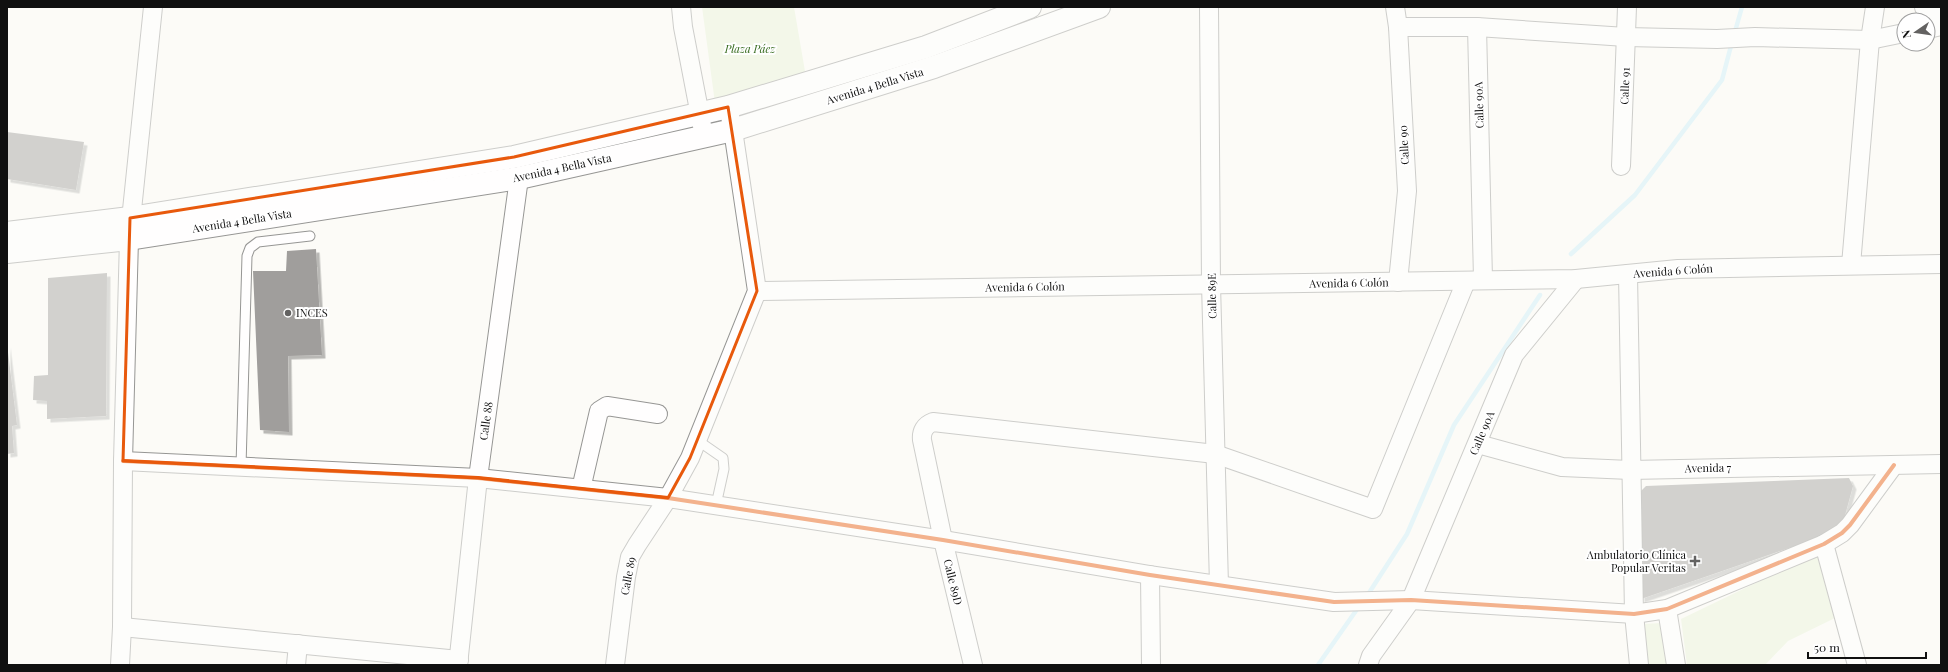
<svg xmlns="http://www.w3.org/2000/svg" width="1948" height="672" font-family="'Playfair Display',serif">
  <defs>
    <filter id="shadow"><feDropShadow dx="3.5" dy="3.5" stdDeviation="0" flood-color="#0004"/></filter>
  </defs>
  <rect width="100%" height="100%" fill="#fcfbf7"/>
  <g fill="#e9f2d7">
    <path d="M702 7H794L807 83 715 103Z"/>
    <path d="M1820 552 1835 618 1788 641 1765 665H1687L1681 619Z"/>
    <path d="M1662 623 1668 665H1646L1641 624Z"/>
  </g>
  <g fill="none" stroke-linecap="round" stroke-linejoin="round">
    <g stroke="#ccedf8" stroke-width="4.5">
      <path d="M1734 35 1742 7"/>
      <path d="M1571 254 1635 195 1722 80 1732 42"/>
      <path d="M1367 596 1407 534 1454 425 1540 295"/>
      <path d="M1318 665 1360 605"/>
    </g>
  </g>
  <g fill="#a09e9c" filter="url(#shadow)">
    <path d="M7 132 84 142 76 190 7 179Z"/>
    <path d="M316 249 322 355 288 356 289 432 260 430 253 271H286L287 251Z"/>
    <path d="M107 273 106 416 47 419V401L33 400 34 376 48 375V278Z"/>
    <path d="M7 344 17 425 12 426 14 453 7 454Z"/>
    <path d="M1849 478 1853 486 1841 530 1641 599 1638 494 1646 486Z"/>
  </g>
  <g fill="none" stroke-linecap="round" stroke-linejoin="round">
    <g stroke="#969694" stroke-width="11">
      <g id="service">
        <path d="M697 440 723 458 724 469 716 505"/>
        <path d="M241 466 247 256 250 248 258 242 310 236"/>
      </g>
    </g>
    <g stroke="#969694" stroke-width="20">
      <g id="minor">
        <path d="M681 7 683 27 704 136"/>
        <path d="M1209 7 1211 284 1219 585"/>
        <path d="M1395 7 1398 27 1407 191 1398 282"/>
        <path d="M1398 27H1477L1626 37 1717 39 1755 37 1870 40 1904 33"/>
        <path d="M1477 27 1483 279"/>
        <path d="M1928 29 1941 26"/>
        <path d="M1621 166 1627 7"/>
        <path d="M1851 265 1870 40 1875 7"/>
        <path d="M1628 274 1634 614 1639 665"/>
        <path d="M757 291 1576 279 1678 269 1941 264"/>
        <path d="M1478 444 1562 467 1630 470 1941 464"/>
        <path d="M123 461 478 478 668 498 943 540 1150 575 1334 602 1411 600 1634 614 1667 609 1824 544 1842 533 1850 525 1894 465"/>
        <path d="M581 489 599 411 607 406 658 414"/>
        <path d="M1824 544 1857 665"/>
        <path d="M1150 575 1151 665"/>
        <path d="M1667 609 1676 665"/>
        <path d="M122 627 459 660"/>
        <path d="M120 665 122 627 123 461 129 239 153 7"/>
        <path d="M296 665 298 644"/>
        <path d="M458 665 478 478 519 178"/>
        <path d="M615 665 626 577 630 557 637 545 668 498 690 458 757 291 733 130 728 107"/>
        <path d="M973 665 943 540 922 440C921 431 925 425 933 422L1215 454 1373 509 1466 281"/>
        <path d="M1368 665 1371 656 1411 600 1514 355 1576 279"/>
      </g>
    </g>
    <g stroke="#969694" stroke-width="24">
      <g id="tertiary">
        <path d="M1926 7 1941 13"/>
        <path d="M7 233 130 218 514 157 728 107 926 47 1030 7"/>
        <path d="M7 252 129 239 519 178 733 130 934 67 1099 7"/>
      </g>
    </g>
    <use href="#service" stroke="#fffefe" stroke-width="9"/>
    <use href="#minor" stroke="#fffefe" stroke-width="18"/>
    <use href="#tertiary" stroke="#fffefe" stroke-width="22"/>
    <g stroke="#fff" stroke-width="6">
      <path id="cycleway" d="M123 461 478 478 668 498 943 540 1150 575 1334 602 1411 600 1634 614 1667 609 1824 544 1842 533 1850 525 1894 465"/>
    </g>
    <use href="#cycleway" stroke="#e8590c" stroke-width="4"/>
  </g>
  <path d="M0 0H1948V672H0ZM728 107 757 291 690 458 668 498 478 478 123 461 130 218 514 157Z" fill="#fcfbf7" fill-opacity=".55" fill-rule="evenodd"/>
  <path fill="none" stroke="#e8590c" stroke-width="3" stroke-linejoin="round" d="M728 107 757 291 690 458 668 498 478 478 123 461 130 218 514 157Z"/>
  <g fill="#636261" stroke="#fff" stroke-width="1.5">
    <circle cx="288" cy="313" r="4"/>
    <path d="M1693 555h4v4h4v4h-4v4h-4v-4h-4v-4h4z"/>
  </g>
  <g text-anchor="middle" stroke-width="4" stroke-linejoin="round" paint-order="stroke">
    <g font-size="11" font-style="italic" fill="#366b1e" stroke="#fff">
      <text x="750" y="53">Plaza Páez</text>
    </g>
    <g font-size="11" fill="#101010" stroke="#fff">
      <text transform="translate(875 86) rotate(-17)" y="4">Avenida 4 Bella Vista</text>
      <text transform="translate(1625 86) rotate(-88)" y="4">Calle 91</text>
      <text transform="translate(1479 105) rotate(-92)" y="4">Calle 90A</text>
      <text transform="translate(1404 145) rotate(-93)" y="4">Calle 90</text>
      <text transform="translate(562 168) rotate(-12)" y="4">Avenida 4 Bella Vista</text>
      <text transform="translate(242 221) rotate(-9)" y="4">Avenida 4 Bella Vista</text>
      <text transform="translate(1673 271) rotate(-4)" y="4">Avenida 6 Colón</text>
      <text transform="translate(1349 283) rotate(-1)" y="4">Avenida 6 Colón</text>
      <text transform="translate(1025 287) rotate(-1)" y="4">Avenida 6 Colón</text>
      <text transform="translate(1212 296) rotate(-91)" y="4">Calle 89E</text>
      <text transform="translate(486 421) rotate(-82)" y="4">Calle 88</text>
      <text transform="translate(1482 433) rotate(-67)" y="4">Calle 90A</text>
      <text transform="translate(1708 468) rotate(-1)" y="4">Avenida 7</text>
      <text transform="translate(628 576) rotate(-79)" y="4">Calle 89</text>
      <text transform="translate(953 582) rotate(76)" y="4">Calle 89D</text>
    </g>
    <g font-size="11" fill="#101010" stroke="#fff" text-anchor="start">
      <text x="296" y="317">INCES</text>
      <text x="1686" y="559" text-anchor="end">Ambulatorio Clínica<tspan x="1686" dy="13">Popular Veritas</tspan></text>
    </g>
  </g>
  <rect width="1948" height="672" fill="none" stroke="#101010" stroke-width="16"/>
  <g transform="translate(1916 32) rotate(257)"><circle r="19" fill="#ffffff" stroke="#9f9f9f"/>
  <path d="M0-3L7 15L0 10L-7 15Z" fill="#636261"/>
  <text y="-6" font-size="11" font-weight="bold" text-anchor="middle" fill="#101010">N</text>
  </g>
  <path d="M1808 652v6h118v-6" fill="none" stroke="#101010" stroke-width="2"/>
  <text x="1814" y="652" font-size="12" fill="#101010" stroke="#ffffff" stroke-width="3" paint-order="stroke">50 m</text>
</svg>
